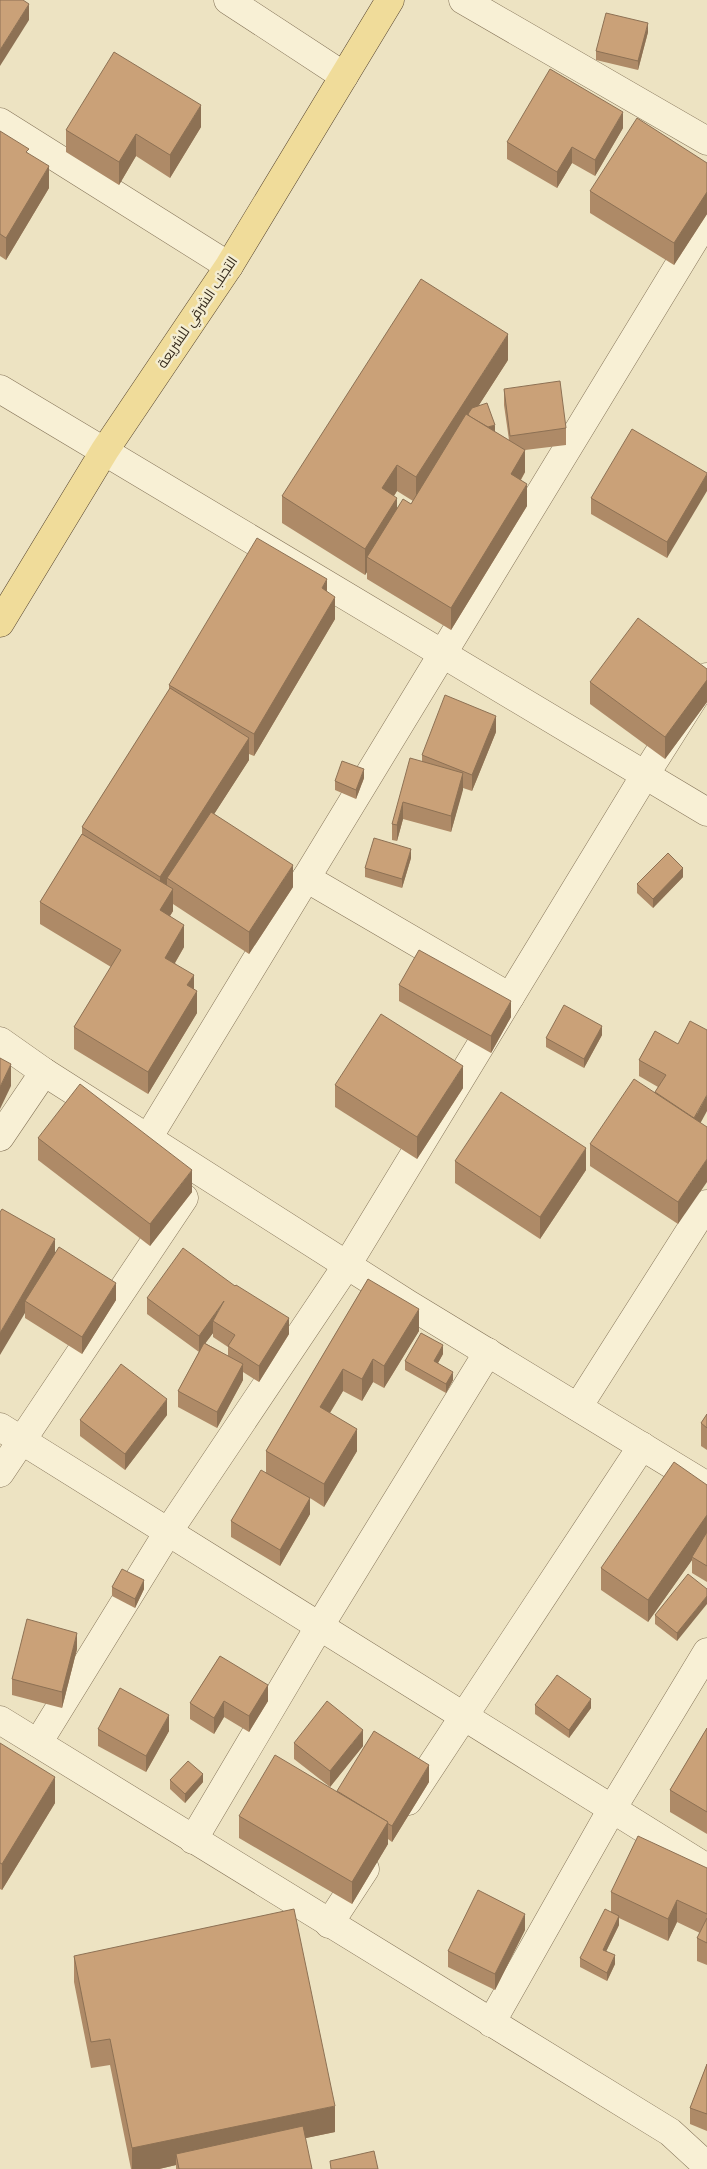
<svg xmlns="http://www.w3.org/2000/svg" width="707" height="2169" font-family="'Libre Baskerville',Cairo,serif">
  <rect width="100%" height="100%" fill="#ede3c2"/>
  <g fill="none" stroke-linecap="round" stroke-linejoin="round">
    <g stroke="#86755a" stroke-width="29">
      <g id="minor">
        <path d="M228 0 344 76"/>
        <path d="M463 0 707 141"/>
        <path d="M0 122 229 266"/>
        <path d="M0 389 707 812"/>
        <path d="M306 878 510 997"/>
        <path d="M0 1041 44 1072 408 1304 707 1486"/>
        <path d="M0 1137 44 1072"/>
        <path d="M148 1138 707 219"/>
        <path d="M578 1407 707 1204"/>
        <path d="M0 1427 707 1868"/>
        <path d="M0 1473 184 1198"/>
        <path d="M0 1720 670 2132 707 2166"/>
        <path d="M38 1743 168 1532 347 1265 645 775 707 677"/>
        <path d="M408 1801 642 1446"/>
        <path d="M193 1840 319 1627 488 1352"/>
        <path d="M329 1924 365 1869"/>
        <path d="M491 2023 612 1809 707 1652"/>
      </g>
    </g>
    <g stroke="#54422e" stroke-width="29">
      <path id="primary" d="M0 623 105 450 229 266 390 0"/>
    </g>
    <use href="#minor" stroke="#f8f0d5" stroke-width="28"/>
    <use href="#primary" stroke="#f0dc9a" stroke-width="28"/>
  </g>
  <g fill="#ae8a67" fill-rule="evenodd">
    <path d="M648 32 638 70 596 60V51Z"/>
    <path d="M201 127 170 178 136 156 119 185 66 152V130Z"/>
    <path d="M623 128 595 176 572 163 557 188 507 159V142Z"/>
    <path d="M0 131 29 154 49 188 6 260 0 256Z"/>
    <path d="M707 163V214L674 265 590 213V191Z"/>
    <path d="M508 360 479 405 495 432 509 440 504 405V389L566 428V445L525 450V472L521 480 527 506 451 630 367 579V572L365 575 282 523V496ZM397 491 413 501 411 504 397 508 394 496Z"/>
    <path d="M707 473 667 558 591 514V498Z"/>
    <path d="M327 592 335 619 254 756 249 754V760L214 814 293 887 249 954 173 904V911L170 916 184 947 175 963 194 989 197 1013 148 1094 74 1049V1027L111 967 40 924V902L82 834V827L169 690V685Z"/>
    <path d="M707 669V702L665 759 590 704V682Z"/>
    <path d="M496 732 472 791 463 788 451 832 403 819 397 841 392 840V824L422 762V755Z"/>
    <path d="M364 778 356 799 335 790V781Z"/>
    <path d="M411 858 402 888 365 877V868Z"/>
    <path d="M683 877 653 908 637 893V884Z"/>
    <path d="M399 985 511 1017 491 1053 399 1001Z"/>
    <path d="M655 1031 701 1122 678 1224 590 1166V1144L655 1092 658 1087 639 1076V1060Z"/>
    <path d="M602 1035 584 1068 546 1047V1038Z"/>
    <path d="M335 1085 463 1088 417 1159 335 1107Z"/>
    <path d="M38 1138 192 1192 150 1246 38 1160Z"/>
    <path d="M455 1161 586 1170 540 1239 455 1183Z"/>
    <path d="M0 1212 116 1300 82 1354 25 1318V1313Z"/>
    <path d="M368 1279 419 1331 384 1388 373 1382 362 1401 343 1391 330 1413 357 1451 324 1507 310 1498V1514L280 1566 231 1537V1521L266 1473V1451Z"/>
    <path d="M147 1298 289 1334 259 1382 243 1372V1380L217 1428 178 1407V1391L201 1348 199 1352 147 1314ZM213 1333V1337L228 1347V1356L205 1343Z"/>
    <path d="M443 1354 438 1363 453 1380 446 1393 405 1370V1361Z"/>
    <path d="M707 1414V1450L701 1446V1423Z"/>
    <path d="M167 1415 125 1470 80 1436V1420Z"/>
    <path d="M707 1485V1582L692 1573V1560L648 1622 601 1590V1568Z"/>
    <path d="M112 1587 144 1589 135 1608 112 1596Z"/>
    <path d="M707 1589 677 1641 655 1624V1615Z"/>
    <path d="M77 1649 62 1708 12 1695V1679Z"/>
    <path d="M220 1656 268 1701 249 1732 224 1717 214 1734 190 1719V1703Z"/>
    <path d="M535 1705 591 1708 569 1738 535 1714Z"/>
    <path d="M707 1728V1834L670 1812V1790Z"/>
    <path d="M98 1729 169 1731 146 1772 98 1746Z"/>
    <path d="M0 1743 55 1803 2 1890 0 1889Z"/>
    <path d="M294 1743 363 1746 330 1787 294 1759Z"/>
    <path d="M170 1780 203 1782 185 1803 170 1789Z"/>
    <path d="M429 1782 392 1842 388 1839V1844L352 1904 239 1838V1816L337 1792Z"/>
    <path d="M707 1868V1965L697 1961V1938L700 1933 677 1922 668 1941 619 1918V1925L606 1951 615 1964 607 1981 580 1967V1958L611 1912V1892Z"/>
    <path d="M525 1930 495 1990 448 1967V1951Z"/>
    <path d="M74 1956 335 2132 305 2138 179 2169H176V2165L159 2169H131L110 2065 91 2068 74 1982Z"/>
    <path d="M707 2064V2131L690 2124V2108Z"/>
  </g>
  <g fill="#8d7154">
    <path d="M29 4V20L0 66V50Z"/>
    <path d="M648 23V32L638 70V61Z"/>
    <path d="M201 105V127L170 178V155Z"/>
    <path d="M623 112V128L595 176V160Z"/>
    <path d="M136 134V156L119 185V162Z"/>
    <path d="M572 147V163L557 188V172Z"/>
    <path d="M49 166V188L6 260V238Z"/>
    <path d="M707 192V214L674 265V243Z"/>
    <path d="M508 334V360L470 419 468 414V422L416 503V477Z"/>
    <path d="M495 425V434L475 432Z"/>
    <path d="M525 450V472L511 496V474Z"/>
    <path d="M397 465V491L382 514V488Z"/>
    <path d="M707 474V491L667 558V542Z"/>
    <path d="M527 484V506L451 630V608Z"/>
    <path d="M397 498V524L367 557V572L365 575V549Z"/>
    <path d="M327 579V601L322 588Z"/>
    <path d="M335 597V619L254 756V734Z"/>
    <path d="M707 680V702L665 759V737Z"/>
    <path d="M496 716V732L472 791V775Z"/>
    <path d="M249 738V760L171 881 167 878V888L160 899V877Z"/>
    <path d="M364 769V778L356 799V790Z"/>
    <path d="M463 773V790L451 832V816Z"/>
    <path d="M403 802V819L397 841V825Z"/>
    <path d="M411 849V858L402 888V879Z"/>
    <path d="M293 865V887L249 954V932Z"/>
    <path d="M683 868V877L653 908V899Z"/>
    <path d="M173 889V911L160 932V910Z"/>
    <path d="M184 925V947L165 980V958Z"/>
    <path d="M194 975V996L197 991V1013L148 1094V1072L187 985Z"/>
    <path d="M511 1001V1017L491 1053V1036Z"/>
    <path d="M602 1026V1035L584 1068V1059Z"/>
    <path d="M11 1064V1086L0 1109V1087Z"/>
    <path d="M463 1066V1088L417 1159V1137Z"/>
    <path d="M707 1095V1111L694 1135V1119Z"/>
    <path d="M586 1148V1170L540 1239V1217Z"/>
    <path d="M707 1159V1182L678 1224V1202Z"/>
    <path d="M192 1170V1192L150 1246V1224Z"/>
    <path d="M55 1239V1261L25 1301V1313L0 1355V1333Z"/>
    <path d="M116 1283V1300L82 1354V1337Z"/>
    <path d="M224 1301 213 1321V1333L199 1352V1336Z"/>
    <path d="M419 1309V1331L384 1388V1366Z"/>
    <path d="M289 1318V1334L259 1382V1366Z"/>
    <path d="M443 1345V1354L434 1370V1361Z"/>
    <path d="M373 1359V1382L362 1401V1379Z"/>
    <path d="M243 1364V1380L217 1428V1412Z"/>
    <path d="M343 1369V1391L320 1429V1407Z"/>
    <path d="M453 1372V1380L446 1393V1384Z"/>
    <path d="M167 1399V1415L125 1470V1454Z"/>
    <path d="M357 1429V1451L324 1507V1484Z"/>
    <path d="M310 1498V1514L280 1566V1550Z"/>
    <path d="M707 1515V1538L692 1557V1560L648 1622V1600Z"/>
    <path d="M144 1580V1589L135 1608V1599Z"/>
    <path d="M707 1596V1604L677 1641V1633Z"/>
    <path d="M77 1633V1649L62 1708V1692Z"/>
    <path d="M268 1685V1701L249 1732V1716Z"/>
    <path d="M591 1699V1708L569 1738V1730Z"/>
    <path d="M224 1701V1717L214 1734V1718Z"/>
    <path d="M169 1715V1731L146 1772V1756Z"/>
    <path d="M363 1730V1746L330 1787V1771Z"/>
    <path d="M429 1765V1782L392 1842V1826Z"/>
    <path d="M203 1774V1782L185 1803V1794Z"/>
    <path d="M55 1777V1803L2 1890V1864Z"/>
    <path d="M388 1822V1844L352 1904V1882Z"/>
    <path d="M677 1900V1922L668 1941V1919Z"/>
    <path d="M525 1914V1930L495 1990V1974Z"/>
    <path d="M619 1916V1925L603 1958V1950Z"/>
    <path d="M615 1955V1964L607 1981V1973Z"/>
    <path d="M335 2106V2132L178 2165 176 2154V2165L159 2169H132V2148Z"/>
  </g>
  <g fill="#caa178" stroke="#8d7154">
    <path d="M0 0H23L29 4 0 50Z"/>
    <path d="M606 13 648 23 638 61 596 51Z"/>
    <path d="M114 52 201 105 170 155 136 134 119 162 66 130Z"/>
    <path d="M550 69 623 112 595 160 572 147 557 172 507 142Z"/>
    <path d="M637 118 707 163V192L674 243 590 191Z"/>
    <path d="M0 131 29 149 26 152 49 166 6 238 0 234Z"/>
    <path d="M421 279 508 334 416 477 397 465 382 488 397 498 365 549 282 496Z"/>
    <path d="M560 381 566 428 510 436 504 389Z"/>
    <path d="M487 403 495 425 488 427 469 416 468 414 472 408Z"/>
    <path d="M466 414 525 450 511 474 527 484 451 608 367 557 403 499 411 504Z"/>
    <path d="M632 429 707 473V474L667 542 591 498Z"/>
    <path d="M257 538 327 579 322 588 335 597 254 734 169 685Z"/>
    <path d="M638 618 707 669V680L665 737 590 682Z"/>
    <path d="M170 688 249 738 160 877 82 827Z"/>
    <path d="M445 695 496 716 472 775 422 755Z"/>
    <path d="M410 758 463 773 451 816 403 802 397 825 392 824Z"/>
    <path d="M342 761 364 769 356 790 335 781Z"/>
    <path d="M211 812 293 865 249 932 167 878Z"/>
    <path d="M82 834 173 889 160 910 184 925 165 958 194 975 187 985 197 991 148 1072 74 1027 121 950 40 902Z"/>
    <path d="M374 838 411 849 402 879 365 868Z"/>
    <path d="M668 853 683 868 653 899 637 884Z"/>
    <path d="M419 950 511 1001 491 1036 399 985Z"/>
    <path d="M564 1005 602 1026 584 1059 546 1038Z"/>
    <path d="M381 1014 463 1066 417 1137 335 1085Z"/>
    <path d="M690 1021 707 1030V1095L694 1118 655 1092 666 1075 639 1060 655 1031 678 1044Z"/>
    <path d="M0 1058 11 1064 0 1087Z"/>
    <path d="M634 1079 707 1127V1159L678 1202 590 1144Z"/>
    <path d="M80 1084 192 1170 150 1224 38 1138Z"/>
    <path d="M501 1092 586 1148 540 1217 455 1161Z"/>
    <path d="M2 1209 55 1239 0 1333V1212Z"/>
    <path d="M59 1247 116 1283 82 1337 25 1301Z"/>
    <path d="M183 1248 235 1286 236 1285 289 1318 259 1366 228 1346 235 1335 213 1321 224 1301 199 1336 147 1298Z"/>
    <path d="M368 1279 419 1309 384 1366 373 1359 362 1379 343 1369 320 1407 357 1429 324 1484 266 1451Z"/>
    <path d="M421 1333 443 1345 434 1361 453 1372 446 1384 405 1361Z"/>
    <path d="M204 1343 243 1364 217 1412 178 1391Z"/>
    <path d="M121 1364 167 1399 125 1454 80 1420Z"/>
    <path d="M707 1414V1428L701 1423Z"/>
    <path d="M674 1462 707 1485V1515L648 1600 601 1568Z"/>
    <path d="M261 1470 310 1498 280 1550 231 1521Z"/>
    <path d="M707 1532V1566L692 1557Z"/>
    <path d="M122 1569 144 1580 135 1599 112 1587Z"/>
    <path d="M688 1574 707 1589V1596L677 1633 655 1615Z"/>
    <path d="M27 1619 77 1633 62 1692 12 1679Z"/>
    <path d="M220 1656 268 1685 249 1716 224 1701 214 1718 190 1703Z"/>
    <path d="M557 1675 591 1699 569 1730 535 1705Z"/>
    <path d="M120 1688 169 1715 146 1756 98 1729Z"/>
    <path d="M327 1701 363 1730 330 1771 294 1743Z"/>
    <path d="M707 1728V1812L670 1790Z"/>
    <path d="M374 1731 429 1765 392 1826 387 1823 388 1822 337 1791Z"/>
    <path d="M0 1743 55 1777 2 1864 0 1863Z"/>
    <path d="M275 1755 388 1822 352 1882 239 1816Z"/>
    <path d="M188 1761 203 1774 185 1794 170 1780Z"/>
    <path d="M638 1836 707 1868V1914L677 1900 668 1919 611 1892Z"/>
    <path d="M478 1890 525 1914 495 1974 448 1951Z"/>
    <path d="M294 1909 335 2106 132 2148 110 2039 91 2042 74 1956Z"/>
    <path d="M605 1909 619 1916 603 1950 615 1955 607 1973 580 1958Z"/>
    <path d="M707 1918V1943L697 1938Z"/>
    <path d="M707 2064V2114L690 2108Z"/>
    <path d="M303 2126 312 2169H179L176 2154Z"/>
    <path d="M374 2151 378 2169H331L330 2161Z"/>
  </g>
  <g text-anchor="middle" stroke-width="5" stroke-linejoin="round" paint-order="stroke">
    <g font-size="14" fill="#362b1d" stroke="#f4edd1">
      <text transform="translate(197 312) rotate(-56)" y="5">التجنب الشرقي للشريعة</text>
    </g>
  </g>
</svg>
